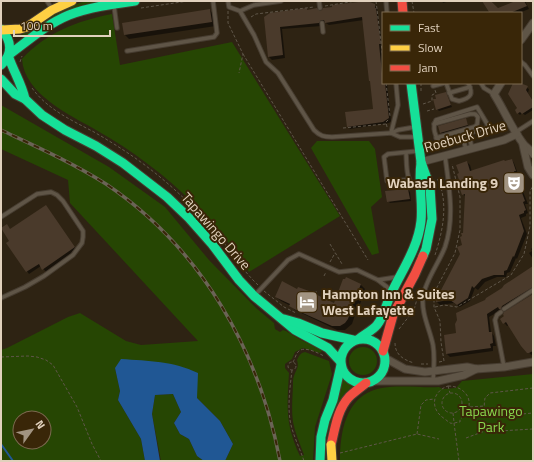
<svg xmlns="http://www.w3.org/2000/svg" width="534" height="462" font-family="'Titillium Web',sans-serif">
  <rect width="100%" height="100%" fill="#2e2313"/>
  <g fill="#264603" fill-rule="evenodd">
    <path d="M85 1H105L24 38 22 34C30 31 35 26 41 21 54 12 71 6 85 1Z"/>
    <path d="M112 14 120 65 232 42 340 216 249 272C237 256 227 240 215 225 209 218 202 212 195 205 165 175 133 151 96 130 70 115 24 94 22 59 47 32 77 21 112 14Z"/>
    <path d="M1 105 109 167 165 207 209 260 256 308 274 323 275 329 280 332 283 330 286 331 301 340 323 350 320 353 303 348 295 352 292 359 285 364V368L289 373C287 407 285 424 300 456L304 455C300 444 295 433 293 422 291 408 293 394 293 381 294 371 300 369 297 360 299 356 300 353 305 352L329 361 332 374 315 427 313 461H225L233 444 220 421 197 398 115 368 120 391 118 400 141 439 145 461H1V350L7 348 68 317 80 313 126 341 141 345 198 341 70 203 68 180 1 149ZM20 418H44V442H20Z"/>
    <path d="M317 141H369L375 149 382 197 371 207 379 253 372 255 311 148Z"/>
    <circle cx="363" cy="361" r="14"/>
    <path d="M533 374V461H340C340 433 345 398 377 389 397 384 419 388 439 387L443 389 456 388 462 381Z"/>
    <path d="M342 380H344L354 386 342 398 327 434 329 420Z"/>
    <path d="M173 394 181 412 174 423 180 434 189 439 197 456 204 461H161L152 414 155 395Z"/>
  </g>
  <path fill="#205794" d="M121 359C149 361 173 361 198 373L197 398 220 421 233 444 225 461H204L197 456 189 439 180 434 174 423 181 412 173 394 155 395 152 414 160 461H145L141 439 118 400 120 391 115 368Z"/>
  <g fill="#0007">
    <path d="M442 1H450L443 3Z"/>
    <path d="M483 1H491L498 9 514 3 513 1H525L529 9 519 13H491Z"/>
    <path d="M374 5 377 8 383 52V83H387L391 121 389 123 350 129 348 126 374 109 364 20 329 25 324 22 322 26 282 29 285 58 272 60 269 57 265 21 308 11 320 12Z"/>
    <path d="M210 10 214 15 216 26 129 39 125 35Z"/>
    <path d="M514 83H518L529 89 528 93 533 101V110L525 115 522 113 520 115 518 113Z"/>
    <path d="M445 93 452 107 439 111 437 109V99Z"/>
    <path d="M466 120 469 127 443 135 441 133 439 127Z"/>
    <path d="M512 160 514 163 518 174H516L528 204H525L528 213 526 214V216L521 218 527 234 517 259 516 258 510 272 507 273 506 277H497L485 282 478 290 475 288 470 301 460 307 454 303 440 305 437 302 461 254 463 246 466 197 463 194 462 186 467 162 470 165 472 172Z"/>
    <path d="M408 190 410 192 411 201 390 203 388 201Z"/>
    <path d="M46 206 77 250 46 272 41 266 29 274 8 244 11 242 10 230Z"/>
    <path d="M533 247V259L529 253 532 251 531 249Z"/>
    <path d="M533 267V291L505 309 504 312 501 310 489 317 491 332 494 336 496 346H493V351L450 357 447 354 457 334 486 301Z"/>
    <path d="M346 278 361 285 365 289 361 298 362 299 360 304 358 303 353 313 355 315 352 324 345 330H337L295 310 291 306 281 301 276 297 298 291 334 305Z"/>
    <path d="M533 295V356L528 352 509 325 507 326 501 319Z"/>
  </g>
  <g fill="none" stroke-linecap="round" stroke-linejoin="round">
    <path stroke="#205794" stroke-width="2" d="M1 444 13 461"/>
  </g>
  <g fill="#4a3a2b">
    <path d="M367 1 375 4V8H376L381 44H379L383 83H385L389 118 383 122 347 127 345 112 373 109 370 81H369L362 17 325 23 324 20H321L319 23 280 27 283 55 268 57 264 17 270 13 307 8V10L317 8 320 11 322 10 323 8 332 7V5Z"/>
    <path d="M482 1H491L498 8 513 2 512 1H524L527 6 510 13H487L489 12Z"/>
    <path d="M210 9 212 22 124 35 122 23Z"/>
    <path d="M513 83H520L528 86 526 90 533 101V107L522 114 520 112 517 114 515 110 517 108 508 94Z"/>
    <path d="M446 92 451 105 436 110 433 99H436L435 95Z"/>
    <path d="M466 118 468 125 440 133 438 126Z"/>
    <path d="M512 159 516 171H514L525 201 523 202 526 210 524 211V213L519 215 524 231 514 257 513 256 507 270 504 271V275H494L482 279 474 288 472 286 468 298 457 305 450 300 436 302 435 293 440 292 460 254 457 247 462 245 460 237 462 236 461 233H463L465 194 462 195 459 186H461L457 174 459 173 456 165 467 161 470 171 504 160 505 161Z"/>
    <path d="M408 189 410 199 387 202 385 191Z"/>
    <path d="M46 205 75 247 42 270 39 264 26 272 6 243 9 241 1 228 7 224 10 229Z"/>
    <path d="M533 266V287L502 306 501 309H499L498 307 487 314 489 332H492L493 343 490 344 491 348 446 354 444 335 456 333 455 324 457 320 456 313 485 300 486 298 502 288 504 285Z"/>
    <path d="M346 277 361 284 357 294H358L355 300 354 299 349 309 351 310 348 319 345 323 340 326H332L296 310 289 306 290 304 275 297 282 281 297 289 298 287 309 291 334 303 343 279H345Z"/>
    <path d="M533 294V351L529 353H527L521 346 506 322 503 324 500 319 504 316 503 315 504 312Z"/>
  </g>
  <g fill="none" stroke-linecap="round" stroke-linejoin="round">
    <g stroke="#473d31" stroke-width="5.5">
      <g id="lane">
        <path d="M47 1 52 9"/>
        <path d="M228 1 229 7 240 11 254 35 266 62 278 73 314 130C320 136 324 137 332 137L391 133 398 130 415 127"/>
        <path d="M319 1 320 8"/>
        <path d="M386 1 387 13"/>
        <path d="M114 6 117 28"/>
        <path d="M240 11 254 5 281 1"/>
        <path d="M322 23 323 32"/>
        <path d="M127 51 214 37 217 33 213 1"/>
        <path d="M521 62 525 65 533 76"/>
        <path d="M446 83 452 99 459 101C471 98 474 94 468 83"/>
        <path d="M481 83 484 88 494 94"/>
        <path d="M433 86 444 83"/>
        <path d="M449 93 470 87"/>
        <path d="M434 124 470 114H475L478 117 477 125 474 127 436 138"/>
        <path d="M516 132 533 121"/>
        <path d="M391 133 398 105 396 83"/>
        <path d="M391 133 400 137H415"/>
        <path d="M466 150 463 137 461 136 440 142C435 137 432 127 436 120L477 107 489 127 470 133 469 134 472 149"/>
        <path d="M406 153C407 163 405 183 417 187"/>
        <path d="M409 180 387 181 384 157 388 154 418 151"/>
        <path d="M1 217 37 194 51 192 57 195 63 201 83 231V237L82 243 73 255 44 276 25 287 1 298"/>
        <path d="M378 280 397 277"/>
        <path d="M255 295 288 260 299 254 339 272 357 270 378 280 387 287 391 292"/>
        <path d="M504 309 533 290"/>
        <path d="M501 312 497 315 495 320 504 367"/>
        <path d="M433 381C434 369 435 357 433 345 430 330 421 313 423 297 425 281 439 263 445 247 455 218 449 186 445 156"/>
      </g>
    </g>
    <g stroke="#473d31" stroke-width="9">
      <g id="street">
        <path d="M521 40 533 23"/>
        <path d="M501 83 494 94C504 110 511 127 522 142 525 147 530 149 533 154"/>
        <path d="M523 145 528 167 533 175"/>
        <path d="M421 162 504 140 517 134"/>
        <path d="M385 358 405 369 425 372 467 367 476 369 504 367 533 362"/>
        <path d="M372 381H438L464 375 476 369"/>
      </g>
    </g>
    <g stroke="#473d31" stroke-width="11">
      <g id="fast">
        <path d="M1 29C12 41 13 54 1 65"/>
        <path d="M10 54C29 40 47 24 69 15 90 7 113 4 135 1"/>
        <path d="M9 58C14 72 22 85 25 99"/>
        <path d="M1 79 15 94 25 99 42 115 65 130 96 146 123 163 167 197 189 218 212 244 239 280 254 296 295 330 328 348 340 361"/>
        <path d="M411 83 421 162 430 187 432 219 426 249 423 256"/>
        <path d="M284 319 298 323 322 333 353 340"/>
        <path d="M360 338C365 334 373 330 377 325 384 317 386 304 391 294 402 270 418 248 421 221 423 202 418 182 421 163"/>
        <circle cx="363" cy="361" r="22"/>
        <path d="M320 461 321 437 325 420 333 400 341 365"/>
      </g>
    </g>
    <g stroke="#473d31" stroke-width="11">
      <path id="slow" d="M2 30 20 29 27 27 52 10 72 1"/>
    </g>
    <g stroke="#473d31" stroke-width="11">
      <g id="jam">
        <path d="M402 1 403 13"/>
        <path d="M383 351 393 315 415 274 423 256"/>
        <path d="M331 445C335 429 337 410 349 397 354 392 360 388 366 383"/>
      </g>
    </g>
    <g stroke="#5f5649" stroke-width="1" stroke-dasharray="3 2" stroke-linecap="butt">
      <path d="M376 1 383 59"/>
      <path d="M412 1 414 13"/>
      <path d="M325 6 356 1"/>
      <path d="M141 8 188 1"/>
      <path d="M228 11V23L243 54 239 73"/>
      <path d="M251 17 256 14 314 7"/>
      <path d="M243 54 368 260"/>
      <path d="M20 62 22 56"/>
      <path d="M386 83 390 116"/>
      <path d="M421 83V91"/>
      <path d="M32 88C47 109 71 120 94 132 113 143 132 155 150 169 172 186 193 206 212 228 228 246 240 268 258 285"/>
      <path d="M423 104 432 101V95L436 93 435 90"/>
      <path d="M427 111 434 109"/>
      <path d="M387 127 386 122 389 119"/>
      <path d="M343 128 386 124"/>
      <path d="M330 244 342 264"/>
      <path d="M435 255C443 231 449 201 437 178"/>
      <path d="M330 262 335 253"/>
      <path d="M324 276 326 272"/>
      <path d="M264 291 284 307 296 313"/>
      <path d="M315 294 317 290"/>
      <path d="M435 307 444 305 457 307 511 275 524 254 530 226V191L533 186"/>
      <path d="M399 329 414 310 420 288"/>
      <path d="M395 343C395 355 404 360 414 363"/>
      <path d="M1 357 28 356 37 357 46 360 53 365 77 407 92 444 101 461"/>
      <path d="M444 361 441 342 440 321 434 307V293L455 253 460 230V197L452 164"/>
      <circle cx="292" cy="366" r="4"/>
      <path d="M293 362C295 359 296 353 299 351 305 346 318 353 324 356"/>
      <path d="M439 362 444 361"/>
      <path d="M421 364H428"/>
      <path d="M292 370C290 388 287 408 291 425 294 437 300 449 304 461"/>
      <path d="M448 386 450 393"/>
      <path d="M448 386C469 386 477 407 460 419V422C457 422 453 424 450 423 449 422 447 421 445 419 430 410 431 392 448 386Z"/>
      <path d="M533 388 490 393 485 398C484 404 483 413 489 417L533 413"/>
      <circle cx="452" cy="403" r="10"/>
      <path d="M470 407 484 406"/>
      <path d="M453 413 454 422"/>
      <path d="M417 434 421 405 426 400 434 399"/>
      <path d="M466 438 482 432 533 429"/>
      <path d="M340 453 417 434 439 439"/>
    </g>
    <use href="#lane" stroke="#5f5547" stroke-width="3.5"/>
    <use href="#street" stroke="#5f5547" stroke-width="7"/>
    <use href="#fast" stroke="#16e098" stroke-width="9"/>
    <use href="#slow" stroke="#ffcf43" stroke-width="9"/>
    <use href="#jam" stroke="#f24e42" stroke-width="9"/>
    <g stroke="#6b6356" stroke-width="3.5">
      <path id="rail" d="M1 130C37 147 73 163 106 184 201 248 259 350 280 461"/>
    </g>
    <use href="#rail" stroke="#392608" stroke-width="2" stroke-dasharray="6" stroke-linecap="butt"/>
    <g stroke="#473d31" stroke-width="11" stroke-linecap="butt">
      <path id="slow-bridge" d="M331 445 332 461"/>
    </g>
    <path stroke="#5f5649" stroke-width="1" stroke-dasharray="3 2" stroke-linecap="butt" d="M454 423 459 461"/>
    <use href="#slow-bridge" stroke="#ffcf43" stroke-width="9"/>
  </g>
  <defs>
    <g id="theatre-square" transform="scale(1.15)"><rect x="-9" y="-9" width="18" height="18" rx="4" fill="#a29482" stroke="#392608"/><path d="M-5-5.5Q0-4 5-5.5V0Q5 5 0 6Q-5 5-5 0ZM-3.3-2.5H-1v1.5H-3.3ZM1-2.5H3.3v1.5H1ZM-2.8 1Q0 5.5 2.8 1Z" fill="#fff"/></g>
    <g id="hotel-square" transform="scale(1.15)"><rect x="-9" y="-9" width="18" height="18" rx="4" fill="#a29482" stroke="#392608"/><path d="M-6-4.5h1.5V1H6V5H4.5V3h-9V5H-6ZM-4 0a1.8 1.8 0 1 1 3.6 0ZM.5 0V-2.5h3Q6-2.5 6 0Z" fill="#fff"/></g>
  </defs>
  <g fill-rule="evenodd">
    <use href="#theatre-square" x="514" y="183"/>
    <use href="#hotel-square" x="307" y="302"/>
  </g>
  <g text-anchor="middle" stroke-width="4" stroke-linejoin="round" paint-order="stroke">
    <g font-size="14" fill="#e1d1bd" stroke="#392608">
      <text transform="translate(465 136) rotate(-16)" y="5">Roebuck Drive</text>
      <text transform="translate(216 231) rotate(49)" y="5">Tapawingo Drive</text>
    </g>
    <g font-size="14" font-weight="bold" fill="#e1d1bd" stroke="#392608" text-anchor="end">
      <text x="498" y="188">Wabash Landing 9</text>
      <text x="322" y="299" text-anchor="start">Hampton Inn &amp; Suites<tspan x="322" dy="16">West Lafayette</tspan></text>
    </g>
    <g font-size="14" fill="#88d74d" stroke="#392608">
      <text x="491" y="416">Tapawingo<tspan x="491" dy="16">Park</tspan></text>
    </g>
  </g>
  <rect width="534" height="462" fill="none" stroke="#e1d1bd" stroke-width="4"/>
  <rect x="382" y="12" width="140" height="72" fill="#392608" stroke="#7c6a50"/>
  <rect x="390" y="25" width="20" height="6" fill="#16e098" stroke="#7c6a50"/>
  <text x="418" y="32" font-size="12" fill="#e1d1bd">Fast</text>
  <rect x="390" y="45" width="20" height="6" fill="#ffcf43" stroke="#7c6a50"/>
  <text x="418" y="52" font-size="12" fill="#e1d1bd">Slow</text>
  <rect x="390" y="65" width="20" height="6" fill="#f24e42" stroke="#7c6a50"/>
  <text x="418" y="72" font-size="12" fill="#e1d1bd">Jam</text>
  <g transform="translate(32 430) rotate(57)"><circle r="19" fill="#392608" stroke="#7c6a50"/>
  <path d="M0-3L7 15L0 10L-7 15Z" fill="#a29482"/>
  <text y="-6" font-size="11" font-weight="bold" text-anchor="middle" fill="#e1d1bd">N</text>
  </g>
  <path d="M14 30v6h96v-6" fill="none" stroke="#e1d1bd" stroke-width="2"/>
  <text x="20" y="30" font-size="12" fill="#e1d1bd" stroke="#392608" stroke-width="3" paint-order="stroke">100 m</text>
</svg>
